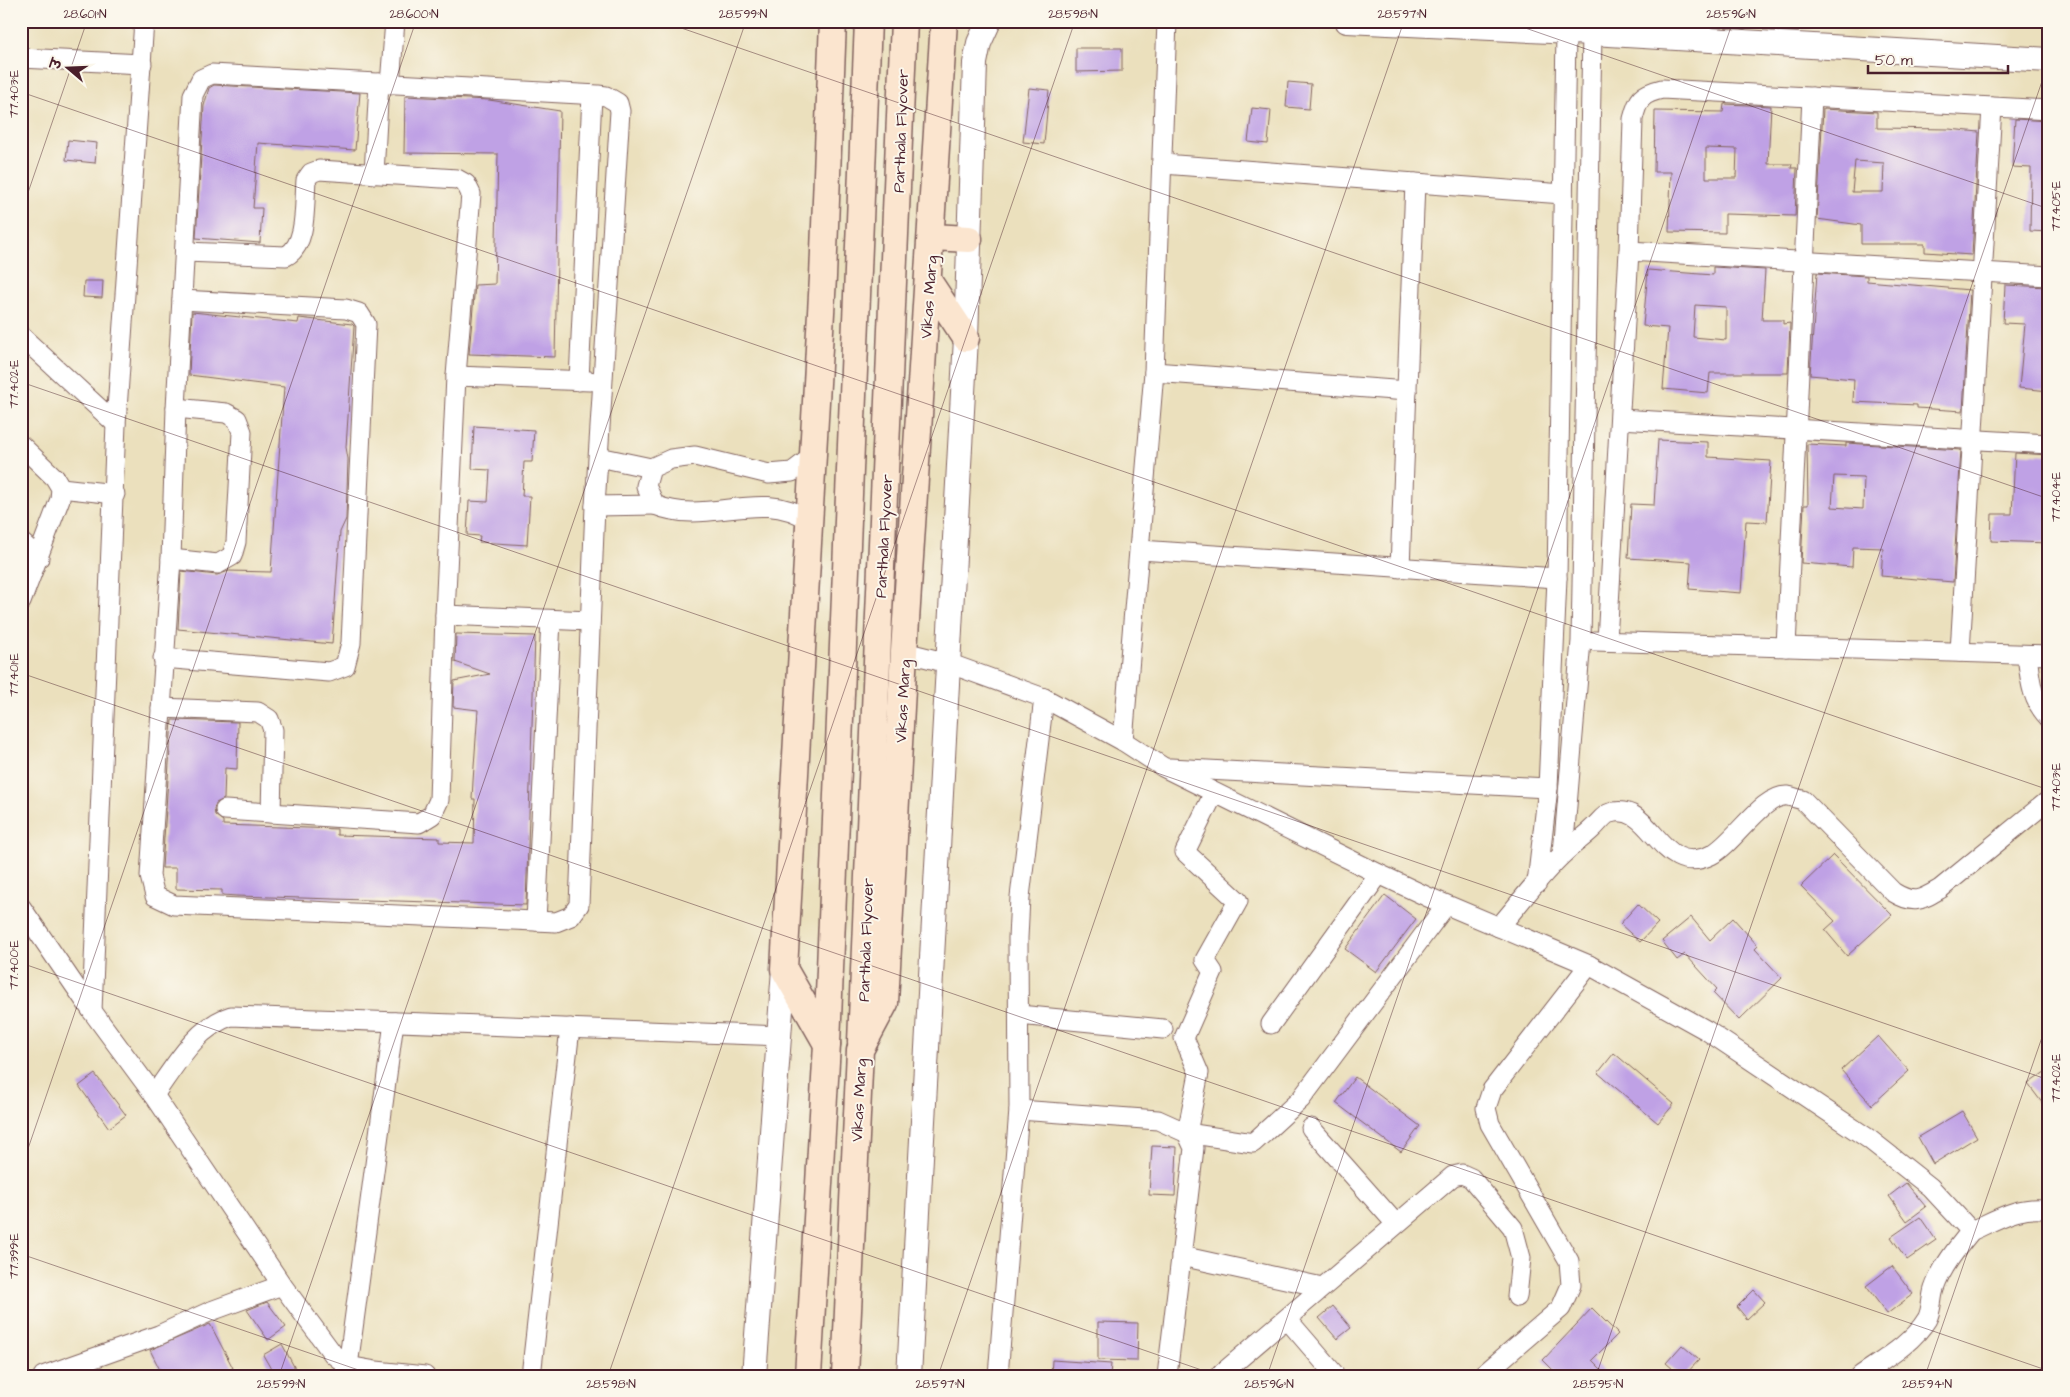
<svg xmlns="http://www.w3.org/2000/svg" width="2070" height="1397" font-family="'Architects Daughter','Playpen Sans Deva',sans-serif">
  <rect width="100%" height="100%" fill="#fbf7ec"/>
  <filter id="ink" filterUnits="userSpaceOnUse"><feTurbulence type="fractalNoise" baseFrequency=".02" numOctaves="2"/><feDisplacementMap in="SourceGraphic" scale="10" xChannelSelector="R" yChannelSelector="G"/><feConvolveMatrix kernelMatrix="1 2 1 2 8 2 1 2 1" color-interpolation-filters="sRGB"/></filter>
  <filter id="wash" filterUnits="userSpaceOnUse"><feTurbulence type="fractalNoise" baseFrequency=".0096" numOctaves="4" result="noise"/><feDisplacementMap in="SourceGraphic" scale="20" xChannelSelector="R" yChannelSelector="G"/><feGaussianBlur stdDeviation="1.12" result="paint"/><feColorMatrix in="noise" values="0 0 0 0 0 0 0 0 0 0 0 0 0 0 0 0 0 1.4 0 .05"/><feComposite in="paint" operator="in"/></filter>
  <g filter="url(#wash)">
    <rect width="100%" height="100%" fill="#ebe0bd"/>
    <g id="blocks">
      <g fill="#bfa1e5" fill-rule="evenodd">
        <path d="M1076 48H1122V71L1076 72Z"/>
        <path d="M1288 82 1311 84 1309 109 1286 107Z"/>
        <path d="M214 85 360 93 355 150 258 143 253 208H262L260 243 196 238 204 106 209 88Z"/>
        <path d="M1029 88 1049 90 1044 144 1023 142Z"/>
        <path d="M405 96 489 100 560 111 555 357 469 354 475 285 495 284 498 154 404 153Z"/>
        <path d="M1724 104 1771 106 1768 164H1792L1791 168H1797L1795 216 1725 214V233L1669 232 1671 172H1654L1655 111 1723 112ZM1706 148 1737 149 1736 178H1706Z"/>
        <path d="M1252 108 1271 110 1268 144 1248 142Z"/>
        <path d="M1823 109 1877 112V128L1949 129 1979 132 1972 255 1925 252V244H1861V225L1817 219ZM1855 161 1884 163 1883 192H1852Z"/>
        <path d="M2015 119 2049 121V232L2030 231 2031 168 2012 167Z"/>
        <path d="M68 140 97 143 95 163 66 160Z"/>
        <path d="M1713 267 1765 270 1762 320H1783V324L1790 323 1788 373H1710L1708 393 1663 389 1668 328 1643 326 1648 270 1713 275ZM1695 305 1726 307V340L1693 337Z"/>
        <path d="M1817 273 1867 276V281L1970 290 1963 411 1917 408V405L1853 402 1854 379 1810 375Z"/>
        <path d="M84 281H103L102 298 83 297Z"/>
        <path d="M2005 285 2049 287V391L2019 388 2025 324 2003 323Z"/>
        <path d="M192 312 298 323 299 318 352 324 354 326 346 447 348 459 346 519 340 532 332 644 178 629 181 571 217 575 229 571 271 572 284 387 189 375Z"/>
        <path d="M474 426 534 430 532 462H524L522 496H530L527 545 479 542 480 536 467 535 469 501 488 502 490 470 472 469Z"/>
        <path d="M1658 440 1708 442V457L1771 461 1767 522 1746 521 1741 593 1689 589 1691 562 1628 558 1631 504 1654 505Z"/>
        <path d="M1846 443 1961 450 1953 582 1881 576 1883 548 1853 547 1852 567 1801 563 1804 505H1808L1807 444 1846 446ZM1834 476 1864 477 1863 509 1832 507Z"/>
        <path d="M2015 453 2049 455V543L1991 541 1992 514H2012Z"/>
        <path d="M456 634 535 636 526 905 237 896 222 895V890L176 889V868H162L172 720 238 722 237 769 225 768 224 799 216 803 214 809 215 815 223 821V825L337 829V835L439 838V842L474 843 475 799H472L473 781 478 710 453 707 454 681 490 674 455 662Z"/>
        <path d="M1833 855 1892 915 1847 956 1825 930 1835 921 1801 886Z"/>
        <path d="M1385 895 1416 919 1376 972 1345 949Z"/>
        <path d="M1638 904 1658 923 1640 942 1620 924Z"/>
        <path d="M1691 917 1710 940 1733 918 1758 946 1755 949 1782 978 1739 1020 1713 993 1717 989 1685 954 1677 960 1662 941Z"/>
        <path d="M1878 1036 1909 1071 1872 1105 1841 1070Z"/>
        <path d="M1614 1053 1674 1104 1658 1123 1598 1073Z"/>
        <path d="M2049 1069V1112L2028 1084Z"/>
        <path d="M95 1074 126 1115 109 1128 79 1086Z"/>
        <path d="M1355 1077 1420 1126 1401 1152 1336 1103Z"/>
        <path d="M1962 1111 1977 1137 1933 1164 1918 1137Z"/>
        <path d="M1152 1146 1177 1147 1175 1196 1149 1195Z"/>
        <path d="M1906 1183 1926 1207 1907 1221 1889 1196Z"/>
        <path d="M1920 1217 1936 1240 1907 1260 1891 1237Z"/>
        <path d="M1892 1266 1913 1294 1887 1314 1866 1286Z"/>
        <path d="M1754 1290 1765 1302 1747 1319 1737 1307Z"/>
        <path d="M267 1302 286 1327 268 1340 247 1310Z"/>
        <path d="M1333 1306 1351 1328 1337 1339 1319 1318Z"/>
        <path d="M1592 1308 1618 1334 1592 1360 1608 1376H1559L1543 1360Z"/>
        <path d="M1098 1322 1138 1323 1137 1361 1098 1360Z"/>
        <path d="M210 1324 233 1368 217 1376H163L150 1350Z"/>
        <path d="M282 1344 299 1376H275L263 1355Z"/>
        <path d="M1682 1345 1699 1360 1684 1376H1681L1666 1363Z"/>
        <path d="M1052 1360 1111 1364 1110 1376H1051Z"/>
      </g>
    </g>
  </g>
  <g filter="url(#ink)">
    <use href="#blocks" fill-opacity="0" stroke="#82635e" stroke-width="1"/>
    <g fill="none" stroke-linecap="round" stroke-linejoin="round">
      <g stroke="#82635e" stroke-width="21">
        <g id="minor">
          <path d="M21 58 142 64"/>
          <path d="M212 74 598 95 606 96 618 103 620 111 595 506 579 905 571 916 556 922 174 905 155 896 150 876 171 559 176 408 193 95 201 79Z"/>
          <path d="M390 84 395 21"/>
          <path d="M1163 164 1563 194"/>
          <path d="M374 174 379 83"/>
          <path d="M1629 251 2049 276"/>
          <path d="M185 252 286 256C308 245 304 202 306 180L311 173 319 170 457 179 466 184 471 194 456 376 445 615"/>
          <path d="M21 336 116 424"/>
          <path d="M1154 372 1407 391"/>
          <path d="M456 376 590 381"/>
          <path d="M579 381 592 95"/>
          <path d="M1620 419 2049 444"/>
          <path d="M21 445 55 478 61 488 60 499 21 602"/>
          <path d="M599 457 651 468"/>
          <path d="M61 488 115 494"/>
          <path d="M595 506 655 505"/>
          <path d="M809 520C759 487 708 527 655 505L646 486 651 468 671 459 695 456 769 474 792 472 813 456"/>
          <path d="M21 542 39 558"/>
          <path d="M1140 550 1557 578"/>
          <path d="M171 559 218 564 232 556 236 542 242 432 237 419 226 413 176 408"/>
          <path d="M1400 568 1415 183"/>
          <path d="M1595 641 2049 655"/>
          <path d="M1607 641 1629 251 1633 119C1638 99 1641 94 1662 89L2049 110"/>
          <path d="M1786 647 1812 97"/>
          <path d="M904 652 948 663 1044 698 1123 741 1163 767 1379 874 1428 897 1589 965 1706 1030 1869 1139 1930 1187 1971 1231C1996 1220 2021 1204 2049 1210"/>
          <path d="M1960 652 1992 107"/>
          <path d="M2027 655C2030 679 2031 700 2049 718"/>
          <path d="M163 658 329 672 345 666 351 643 366 324 359 313 346 309 182 300"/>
          <path d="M161 708 258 712 269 719 273 730 271 813"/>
          <path d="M1123 741 1154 372 1167 21"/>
          <path d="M1170 768 1548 788"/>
          <path d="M1214 793 1185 852 1238 901 1205 960 1213 972 1184 1038 1199 1073 1187 1133 1253 1143 1301 1099 1446 905"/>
          <path d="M225 810 419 823 432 815 439 800 445 615 590 621"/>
          <path d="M1563 853 1581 641 1592 33"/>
          <path d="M1537 883 1548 788 1557 578 1566 33"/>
          <path d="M21 907 92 1011 154 1095 282 1285 333 1354 348 1366 376 1371 425 1376"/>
          <path d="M536 921 551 620"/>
          <path d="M1499 927C1520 903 1540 875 1564 853 1573 844 1584 837 1593 828 1598 824 1603 815 1610 813 1653 800 1659 880 1711 855 1733 845 1763 793 1788 796 1793 797 1798 799 1803 800L1893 892C1914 905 1921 900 1940 889L2049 800"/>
          <path d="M92 1011 116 424 144 21"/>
          <path d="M1019 1015 1163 1029"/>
          <path d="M1271 1024 1379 874"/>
          <path d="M154 1095C175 1066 196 1027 231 1016L781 1036"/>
          <path d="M1019 1110 1158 1120 1187 1133 1194 1148 1167 1376"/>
          <path d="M1311 1128 1396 1224"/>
          <path d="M1181 1256 1322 1287"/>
          <path d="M1287 1319 1336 1376"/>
          <path d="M344 1374 348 1366 394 1022"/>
          <path d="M43 1376 159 1335 211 1311 282 1285"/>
          <path d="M531 1376 570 1028"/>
          <path d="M998 1376 1019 1110 1018 938 1020 897 1044 698"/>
          <path d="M1219 1376 1453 1176 1462 1174 1471 1178 1513 1228 1521 1258 1517 1297"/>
          <path d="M1482 1376 1561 1308 1571 1285 1569 1261 1490 1124 1486 1108 1492 1090 1589 965"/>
          <path d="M1860 1376C1883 1360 1912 1344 1927 1319 1932 1310 1931 1298 1934 1289 1941 1268 1957 1248 1971 1231"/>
        </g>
      </g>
      <g stroke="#82635e" stroke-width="26">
        <g id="tertiary">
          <path d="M1347 21 1592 33 2049 60"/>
          <path d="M754 1376 784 969"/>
          <path d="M909 1376 966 338 975 63 979 43 989 21"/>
        </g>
      </g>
      <g stroke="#82635e" stroke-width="29">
        <g id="secondary">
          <path d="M932 237 969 239"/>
          <path d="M929 282 966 338"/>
          <path d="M861 1042 904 21"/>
          <path d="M827 1044 784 969 823 277 833 21"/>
          <path d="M808 1376 827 1044 868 21"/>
          <path d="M845 1376 860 1050 885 1003 904 652 944 21"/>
        </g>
      </g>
      <use href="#minor" stroke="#fff" stroke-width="19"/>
      <use href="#tertiary" stroke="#fff" stroke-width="24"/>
      <use href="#secondary" stroke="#fbe5cf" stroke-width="26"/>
    </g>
  </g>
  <path fill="none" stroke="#4a1f2b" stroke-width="1" stroke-opacity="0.45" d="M661 21 2049 499M1505 21 2049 209M21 92 2049 790M21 213 87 21M21 382 2049 1080M21 673 2049 1371M21 963 1219 1376M21 1169 416 21M21 1254 376 1376M279 1376 746 21M608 1376 1075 21M938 1376 1404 21M1267 1376 1733 21M1596 1376 2049 61M1925 1376 2049 1017"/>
  <g text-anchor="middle" stroke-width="4" stroke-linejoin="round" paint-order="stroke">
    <g font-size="16" fill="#4a1f2b" stroke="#fbf7ec">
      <text transform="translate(900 131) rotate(-88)" y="6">Parthala Flyover</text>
      <text transform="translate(928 297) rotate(-86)" y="6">Vikas Marg</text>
      <text transform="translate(883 536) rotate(-87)" y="6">Parthala Flyover</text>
      <text transform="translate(902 701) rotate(-87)" y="6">Vikas Marg</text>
      <text transform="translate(865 940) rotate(-88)" y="6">Parthala Flyover</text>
      <text transform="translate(858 1100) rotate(-87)" y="6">Vikas Marg</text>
    </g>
  </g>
  <rect width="2070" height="1397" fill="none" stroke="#fbf7ec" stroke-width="55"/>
  <g transform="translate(68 68) rotate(289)" stroke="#fbf7ec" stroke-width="4" paint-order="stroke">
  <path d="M0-4L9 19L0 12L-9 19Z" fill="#4a1f2b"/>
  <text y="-8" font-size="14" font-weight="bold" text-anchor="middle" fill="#4a1f2b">उ</text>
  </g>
  <path d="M1868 65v8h140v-8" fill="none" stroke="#4a1f2b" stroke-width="2.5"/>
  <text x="1875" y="65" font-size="15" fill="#4a1f2b" stroke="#fbf7ec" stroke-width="4" paint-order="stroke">50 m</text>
  <rect x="28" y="28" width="2014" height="1342" fill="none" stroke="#4a1f2b" stroke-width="2"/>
  <g font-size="12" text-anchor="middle" fill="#4a1f2b">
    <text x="85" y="18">28.601°N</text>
    <text x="414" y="18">28.600°N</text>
    <text x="743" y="18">28.599°N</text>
    <text x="1073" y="18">28.598°N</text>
    <text x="1402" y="18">28.597°N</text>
    <text x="1731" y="18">28.596°N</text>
    <text transform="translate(14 94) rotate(-90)" y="4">77.403°E</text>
    <text transform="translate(2056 206) rotate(-90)" y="4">77.405°E</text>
    <text transform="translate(14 384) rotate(-90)" y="4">77.402°E</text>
    <text transform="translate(2056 497) rotate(-90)" y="4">77.404°E</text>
    <text transform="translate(14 675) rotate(-90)" y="4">77.401°E</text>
    <text transform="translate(2056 787) rotate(-90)" y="4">77.403°E</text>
    <text transform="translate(14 965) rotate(-90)" y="4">77.400°E</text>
    <text transform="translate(2056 1078) rotate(-90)" y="4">77.402°E</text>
    <text transform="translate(14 1256) rotate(-90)" y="4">77.399°E</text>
    <text x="281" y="1388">28.599°N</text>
    <text x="611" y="1388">28.598°N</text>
    <text x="940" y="1388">28.597°N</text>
    <text x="1269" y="1388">28.596°N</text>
    <text x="1598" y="1388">28.595°N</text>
    <text x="1927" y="1388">28.594°N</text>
  </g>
</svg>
